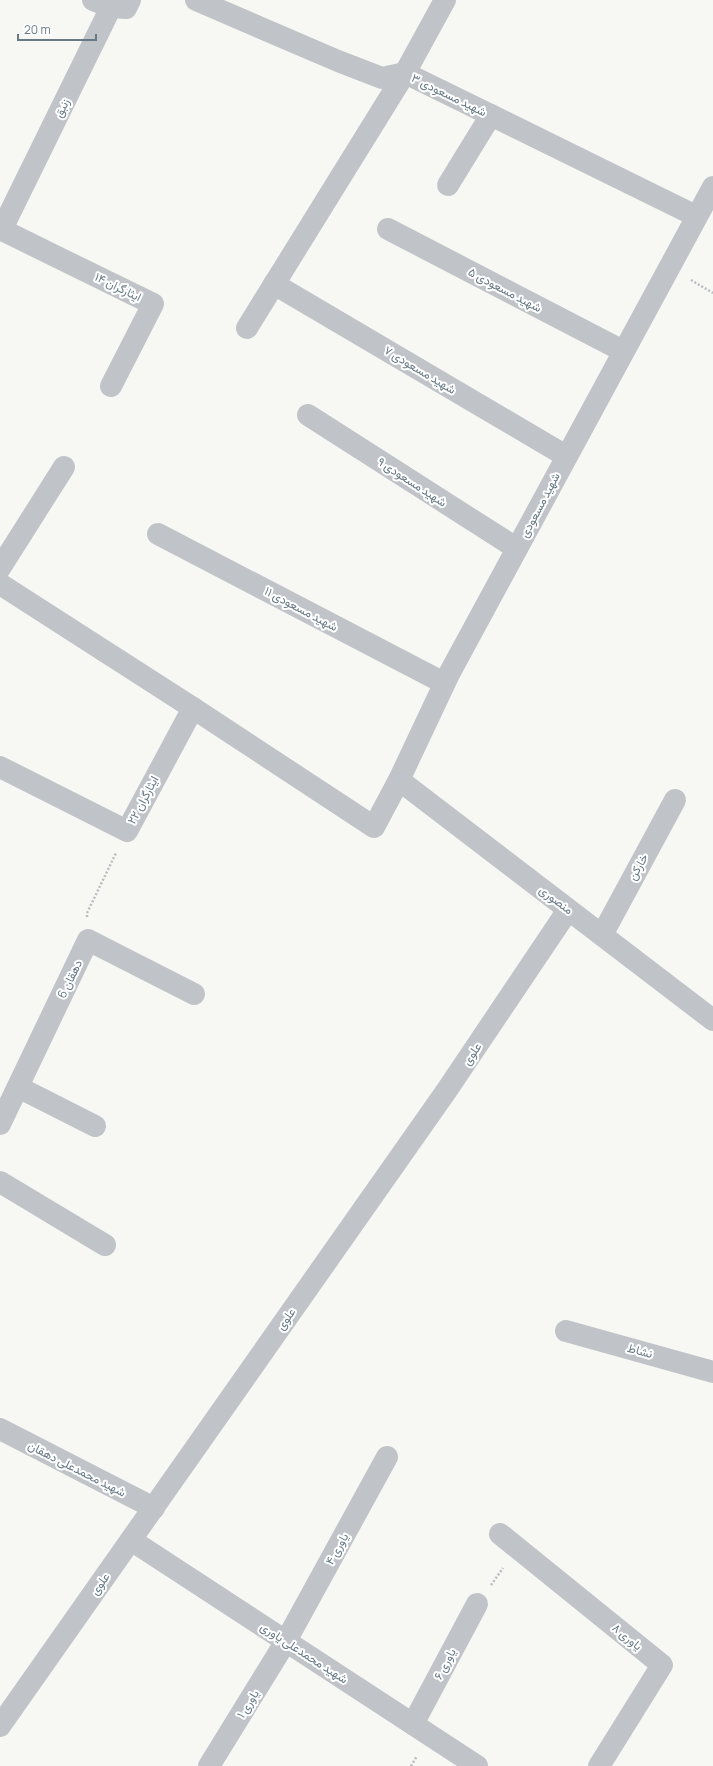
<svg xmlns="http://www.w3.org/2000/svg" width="713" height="1766" font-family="Manrope,Vazirmatn,sans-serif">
  <rect width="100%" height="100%" fill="#f7f7f4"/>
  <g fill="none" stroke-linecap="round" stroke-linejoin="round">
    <g stroke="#babdbf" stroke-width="2.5" stroke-dasharray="2 2" stroke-linecap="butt">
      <path d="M691 280 713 293"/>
      <path d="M87 917V913L116 853"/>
      <path d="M491 1585 503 1568"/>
      <path d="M411 1766 417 1756"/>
    </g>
    <g stroke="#c0c4c8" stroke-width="22">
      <path d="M93 0 111 7"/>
      <path d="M196 0 338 61 382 78 405 73 696 216"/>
      <path d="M448 185 491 115"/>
      <path d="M0 229 153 304 111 386"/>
      <path d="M2 229 111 7 126 8 130 0"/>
      <path d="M388 229 623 351"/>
      <path d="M274 284 566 456"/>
      <path d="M247 328 405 73 445 0"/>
      <path d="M308 415 516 548"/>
      <path d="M158 534 444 683"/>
      <path d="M0 568 64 467"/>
      <path d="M0 584 193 708 374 827 399 780 449 674 713 187"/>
      <path d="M0 767 127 831 193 708"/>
      <path d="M399 780 713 1020"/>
      <path d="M602 935 675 800"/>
      <path d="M18 1087 95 1126"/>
      <path d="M0 1124 88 940 194 994"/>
      <path d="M0 1182 105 1245"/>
      <path d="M566 1331 713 1372"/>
      <path d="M0 1429 154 1508"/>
      <path d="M500 1534 662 1665 599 1766"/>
      <path d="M131 1540 477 1766"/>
      <path d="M413 1724 477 1604"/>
      <path d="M0 1726 447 1090 568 910"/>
      <path d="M209 1766 286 1641 387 1457"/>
    </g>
  </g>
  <g text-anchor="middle" stroke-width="4" stroke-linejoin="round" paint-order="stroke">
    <g font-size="12" fill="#667985" stroke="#fff">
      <text transform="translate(449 95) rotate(26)" y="4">شهید مسعودی ۳</text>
      <text transform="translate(62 108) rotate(-64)" y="4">زنبق</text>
      <text transform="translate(118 287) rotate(26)" y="4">ایثارگران ۱۴</text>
      <text transform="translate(505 290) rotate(28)" y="4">شهید مسعودی ۵</text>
      <text transform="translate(420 370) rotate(31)" y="4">شهید مسعودی ۷</text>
      <text transform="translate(412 482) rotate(33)" y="4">شهید مسعودی ۹</text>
      <text transform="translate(540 505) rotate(-62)" y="4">شهید مسعودی</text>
      <text transform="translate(301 609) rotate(28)" y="4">شهید مسعودی ۱۱</text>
      <text transform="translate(143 800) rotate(-62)" y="4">ایثارگران ۲۲</text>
      <text transform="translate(638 867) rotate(-61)" y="4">خارکن</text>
      <text transform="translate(556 900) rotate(37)" y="4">منصوری</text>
      <text transform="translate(70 979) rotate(-64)" y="4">دهقان 6</text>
      <text transform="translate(472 1054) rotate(-56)" y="4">علوی</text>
      <text transform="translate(286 1319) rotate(-55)" y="4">علوی</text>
      <text transform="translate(640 1351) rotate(15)" y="4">نشاط</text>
      <text transform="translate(77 1469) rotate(27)" y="4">شهید محمدعلی دهقان</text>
      <text transform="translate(337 1549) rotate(-61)" y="4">یاوری ۴</text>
      <text transform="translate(100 1584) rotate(-55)" y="4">علوی</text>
      <text transform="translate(627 1637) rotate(39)" y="4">یاوری ۸</text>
      <text transform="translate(304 1653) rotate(33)" y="4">شهید محمدعلی یاوری</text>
      <text transform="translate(445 1664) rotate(-62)" y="4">یاوری ۶</text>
      <text transform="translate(248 1704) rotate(-58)" y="4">یاوری ۱</text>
    </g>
  </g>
  <path d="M18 34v6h78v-6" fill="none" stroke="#667985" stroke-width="2"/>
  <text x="24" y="34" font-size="12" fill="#667985" stroke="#ffffff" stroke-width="3" paint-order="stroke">20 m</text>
</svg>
